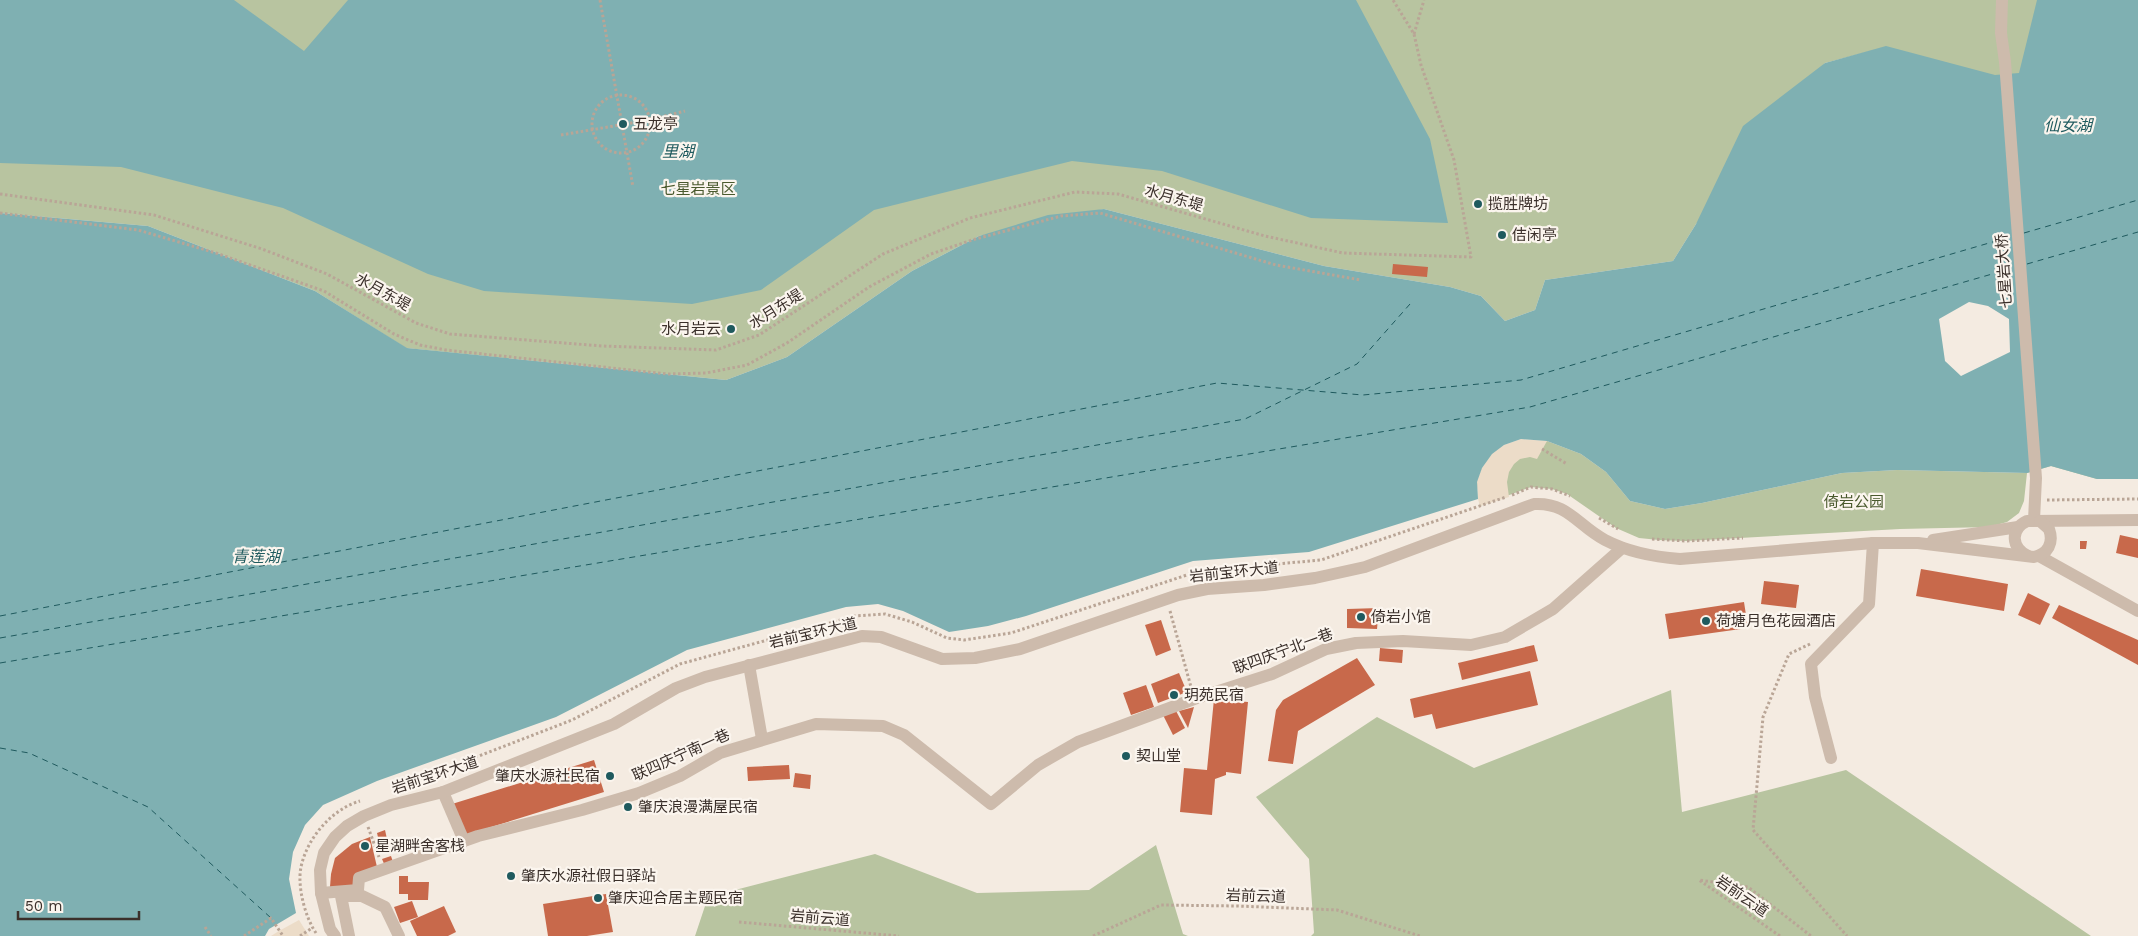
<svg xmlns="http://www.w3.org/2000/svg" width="2138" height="936" font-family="'Work Sans','Noto Sans SC',sans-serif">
  <rect width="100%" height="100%" fill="#f4ebe1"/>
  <g fill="#b8c4a0">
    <path d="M0 0H2138V479H2097L2051 466 2027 473 2024 501 2019 513 2007 522 1989 527 1900 529 1686 541 1659 540 1639 538 1616 528 1567 494 1552 489 1531 487 1480 506 1477 483 1482 468 1547 441 1581 454 1606 472 1630 501 1665 509 1702 503 1842 473 1897 470 2027 473 1995 76 1886 47 1825 63 1696 224 1673 261 1545 280 1535 310 1505 321 1481 296 1450 287 1324 266 1104 209 979 236 912 271 787 357 726 380 406 348 315 291 148 226 0 213Z"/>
    <path d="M1671 690 1682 812 1846 770 2091 936H1311L1314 933 1309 859 1256 797 1377 717 1474 768Z"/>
    <path d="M1156 845 1183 934 1188 936H695L708 897 875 854 977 893 1089 890Z"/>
  </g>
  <g fill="#ecdcc8">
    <path d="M1521 439 1547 441 1537 459 1530 457 1520 459 1514 464 1509 472 1507 482 1509 497 1480 506 1478 499 1477 481 1482 468 1492 453 1504 445Z"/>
    <path d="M299 920 309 936H271L279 931Z"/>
  </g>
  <g fill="#7fb0b2" fill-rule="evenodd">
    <path d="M0 0H234L304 51 348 0H1356L1430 139 1448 223 1311 218 1162 171 1072 161 874 210 761 290 692 304 484 291 428 274 283 208 121 167 0 163Z"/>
    <path d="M2037 0H2138V479H2097L2051 466 2027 473 1897 470 1842 473 1702 503 1665 509 1630 501 1606 472 1581 454 1547 441 1521 439 1504 445 1492 454 1482 468 1477 482 1478 499 1309 552 1193 561 1026 616 988 626 949 632 903 611 878 604 846 607 687 650 556 717 377 781 323 805 305 825 293 852 289 879 296 913 269 929 265 936H0V213L148 226 315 291 407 348 726 380 787 357 912 271 979 236 1048 215 1104 209 1324 266 1450 287 1481 296 1505 321 1535 310 1545 280 1673 261 1696 224 1743 126 1825 63 1886 46 1995 75 2019 73ZM1969 302 1988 306 2009 319 2010 352 1961 376 1945 361 1939 319Z"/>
  </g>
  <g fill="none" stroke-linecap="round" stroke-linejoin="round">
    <g stroke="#1f5a5e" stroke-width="1" stroke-dasharray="6 5" stroke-linecap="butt">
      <path d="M2024 233 2138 200"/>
      <path d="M2027 264 2138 232"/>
      <path d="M0 616 1217 383 1363 395 1521 380 2013 236"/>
      <path d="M0 638 1245 419 1357 364 1410 304"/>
      <path d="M0 663 1530 407 2013 268"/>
      <path d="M0 748 29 753 148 807 271 918"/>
    </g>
  </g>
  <g fill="#c8694b">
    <path d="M1393 264 1428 267 1427 277 1392 274Z"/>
    <path d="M2120 535 2138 539V558L2116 553Z"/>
    <path d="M2080 541H2087L2086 549H2080Z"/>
    <path d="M1921 569 2008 584 2004 611 1916 596Z"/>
    <path d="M1764 581 1799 585 1796 608 1761 604Z"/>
    <path d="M2028 593 2050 604 2040 625 2018 615Z"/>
    <path d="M1744 602 1748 628 1669 639 1665 614Z"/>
    <path d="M2059 605 2138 640V665L2052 618Z"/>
    <path d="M1379 608 1377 629 1347 628V609Z"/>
    <path d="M1161 620 1171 650 1156 656 1145 625Z"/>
    <path d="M1534 645 1538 661 1462 680 1458 663Z"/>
    <path d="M1380 648 1403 650 1402 663 1379 661Z"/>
    <path d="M1357 658 1375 685 1298 731 1293 764 1268 761 1276 710 1283 700Z"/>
    <path d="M1530 671 1538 705 1436 729 1432 714 1414 718 1410 699Z"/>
    <path d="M1179 673 1187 692 1158 703 1151 684Z"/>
    <path d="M1146 685 1154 707 1131 715 1123 693Z"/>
    <path d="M1214 699 1248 702 1241 774 1226 772V775L1215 779 1212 815 1180 812 1184 768 1207 770Z"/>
    <path d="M1194 707 1188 728 1179 711Z"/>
    <path d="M1175 709 1185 728 1173 735 1163 715Z"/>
    <path d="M594 760 604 792 462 836 452 804Z"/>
    <path d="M789 765 790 779 748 781 747 767Z"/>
    <path d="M795 773 811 775 810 789 793 787Z"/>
    <path d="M385 830 389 848 381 850 377 833Z"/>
    <path d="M370 837 377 867 357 888 330 887 331 874 335 858 352 844Z"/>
    <path d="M391 856 393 862 385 866 382 859Z"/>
    <path d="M399 876H408V882H429L428 900H408V894H399Z"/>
    <path d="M606 894 613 932 587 936H548L543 904Z"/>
    <path d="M412 901 418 917 400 923 394 907Z"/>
    <path d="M444 906 456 932 448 936H417L410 921Z"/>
  </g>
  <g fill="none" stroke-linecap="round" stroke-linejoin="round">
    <g stroke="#b9a596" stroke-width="3" stroke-dasharray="2.5 2.5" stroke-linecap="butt">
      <path d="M600 0 633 187"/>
      <path d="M1414 34 1424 0"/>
      <circle cx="621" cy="124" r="29"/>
      <path d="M561 135 649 120 685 111"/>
      <path d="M0 194 154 215 262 249 327 274 416 323 450 334 602 346 716 350 759 335 883 254 970 218 1075 192 1118 194 1265 236 1343 253 1471 257 1454 160 1421 65 1414 34 1393 0"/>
      <path d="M0 213 138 230 216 253 324 291 394 334 420 345 446 350 667 374 706 373 747 365 787 343 869 287 931 254 972 240 1061 216 1100 213 1276 265 1361 280"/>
      <path d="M1542 449 1567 464"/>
      <path d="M1512 495 1531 487 1552 489 1570 496"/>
      <path d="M2047 500 2138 499"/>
      <path d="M1599 518 1618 529"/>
      <path d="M1652 539 1686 541 1743 538"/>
      <path d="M1170 611 1191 687"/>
      <path d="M1810 644 1789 654 1763 717 1753 830 1847 936"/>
      <path d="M396 788 572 720 680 664 855 616 885 614 912 622 947 638 964 640 1011 633 1199 571 1321 560 1506 497"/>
      <path d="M368 827 379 857"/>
      <path d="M739 922 899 936"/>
      <path d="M205 927 211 936"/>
      <path d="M316 933C305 917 297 886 301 867 307 838 332 809 360 801"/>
      <path d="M244 936 271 918 283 936"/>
      <path d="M300 936 312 928"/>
      <path d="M1093 936 1161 905 1238 906 1337 910 1420 936"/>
      <path d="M1780 936 1699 880 1748 887 1811 936"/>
    </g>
    <g stroke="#cdbbac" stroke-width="12">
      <path d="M2002 0 2001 33 2005 62 2036 478 2034 520"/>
      <path d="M1933 540 2018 527"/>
      <path d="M2028 556C2011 548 2010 529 2027 521L2138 520"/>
      <path d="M2039 556 2138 611"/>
      <path d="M749 665 762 739"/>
      <path d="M1831 758 1815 697 1811 664 1869 604 1873 543"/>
      <path d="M443 792 464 841"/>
      <path d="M321 893 358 890 359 878 478 836 582 810 639 793 680 776 720 753 816 724 883 726 904 735 991 804 1038 765 1078 742 1194 699 1272 674 1326 649 1356 643 1403 641 1471 645 1505 637 1553 609 1622 548"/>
      <path d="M335 936 330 929 321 893 320 870 324 853 335 837 347 826 364 816 391 805 443 792 614 724 676 688 705 677 862 636 881 637 942 659 975 658 1020 649 1178 595 1207 589 1264 585 1315 578 1365 567 1534 504C1568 502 1578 526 1605 540 1628 552 1654 557 1680 559L1873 543H1918L2034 557C2048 554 2054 543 2049 529L2040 521"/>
      <path d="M349 936 341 896H362L385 907 399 936"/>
    </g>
  </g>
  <g fill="#1f5a5e" stroke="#fbf5ee" stroke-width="2">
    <circle cx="623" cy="124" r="5"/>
    <circle cx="1478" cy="204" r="5"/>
    <circle cx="1502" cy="235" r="5"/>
    <circle cx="731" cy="329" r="5"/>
    <circle cx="1361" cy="617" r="5"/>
    <circle cx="1706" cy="621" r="5"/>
    <circle cx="1174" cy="695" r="5"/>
    <circle cx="1126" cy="756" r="5"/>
    <circle cx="610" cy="776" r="5"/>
    <circle cx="628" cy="807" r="5"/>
    <circle cx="365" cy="846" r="5"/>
    <circle cx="511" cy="876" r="5"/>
    <circle cx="598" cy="898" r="5"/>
  </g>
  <g text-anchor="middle" stroke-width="4.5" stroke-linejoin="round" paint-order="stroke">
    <g font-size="15" fill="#3b302b" stroke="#fbf5ee" text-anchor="start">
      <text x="633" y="129">五龙亭</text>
      <text x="1488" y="209">揽胜牌坊</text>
      <text x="1512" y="240">佶闲亭</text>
      <text x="721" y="334" text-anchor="end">水月岩云</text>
      <text x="1371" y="622">倚岩小馆</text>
      <text x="1716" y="626">荷塘月色花园酒店</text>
      <text x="1184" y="700">玥苑民宿</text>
      <text x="1136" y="761">契山堂</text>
      <text x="600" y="781" text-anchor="end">肇庆水源社民宿</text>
      <text x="638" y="812">肇庆浪漫满屋民宿</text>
      <text x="375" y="851">星湖畔舍客栈</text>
      <text x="521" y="881">肇庆水源社假日驿站</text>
      <text x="608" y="903">肇庆迎合居主题民宿</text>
    </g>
    <g font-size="15" fill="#4a5a2e" stroke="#fbf5ee">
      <text x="698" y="194">七星岩景区</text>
      <text x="1854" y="507">倚岩公园</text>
    </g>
    <g font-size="15" fill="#3b302b" stroke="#fbf5ee">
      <text transform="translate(1174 198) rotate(16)" y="5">水月东堤</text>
      <text transform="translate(2004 271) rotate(-94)" y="5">七星岩大桥</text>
      <text transform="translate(383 292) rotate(29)" y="5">水月东堤</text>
      <text transform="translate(776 309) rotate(-32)" y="5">水月东堤</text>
      <text transform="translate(1234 572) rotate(-6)" y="5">岩前宝环大道</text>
      <text transform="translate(813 633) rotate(-13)" y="5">岩前宝环大道</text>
      <text transform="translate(1283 651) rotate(-20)" y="5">联四庆宁北一巷</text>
      <text transform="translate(681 755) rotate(-24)" y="5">联四庆宁南一巷</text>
      <text transform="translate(435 775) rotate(-18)" y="5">岩前宝环大道</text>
      <text transform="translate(1256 896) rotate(2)" y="5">岩前云道</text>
      <text transform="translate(1742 896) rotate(35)" y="5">岩前云道</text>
      <text transform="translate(820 918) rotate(5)" y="5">岩前云道</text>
    </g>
    <g font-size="16" font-style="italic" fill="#1f5a5e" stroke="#fbf5ee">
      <text x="2068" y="131">仙女湖</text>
      <text x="678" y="157">里湖</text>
      <text x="256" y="562">青莲湖</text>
    </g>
  </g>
  <path d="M18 911v8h121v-8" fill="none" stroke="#3b302b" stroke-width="2.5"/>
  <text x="25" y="911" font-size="15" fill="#3b302b" stroke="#fbf5ee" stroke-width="4" paint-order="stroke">50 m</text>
</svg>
